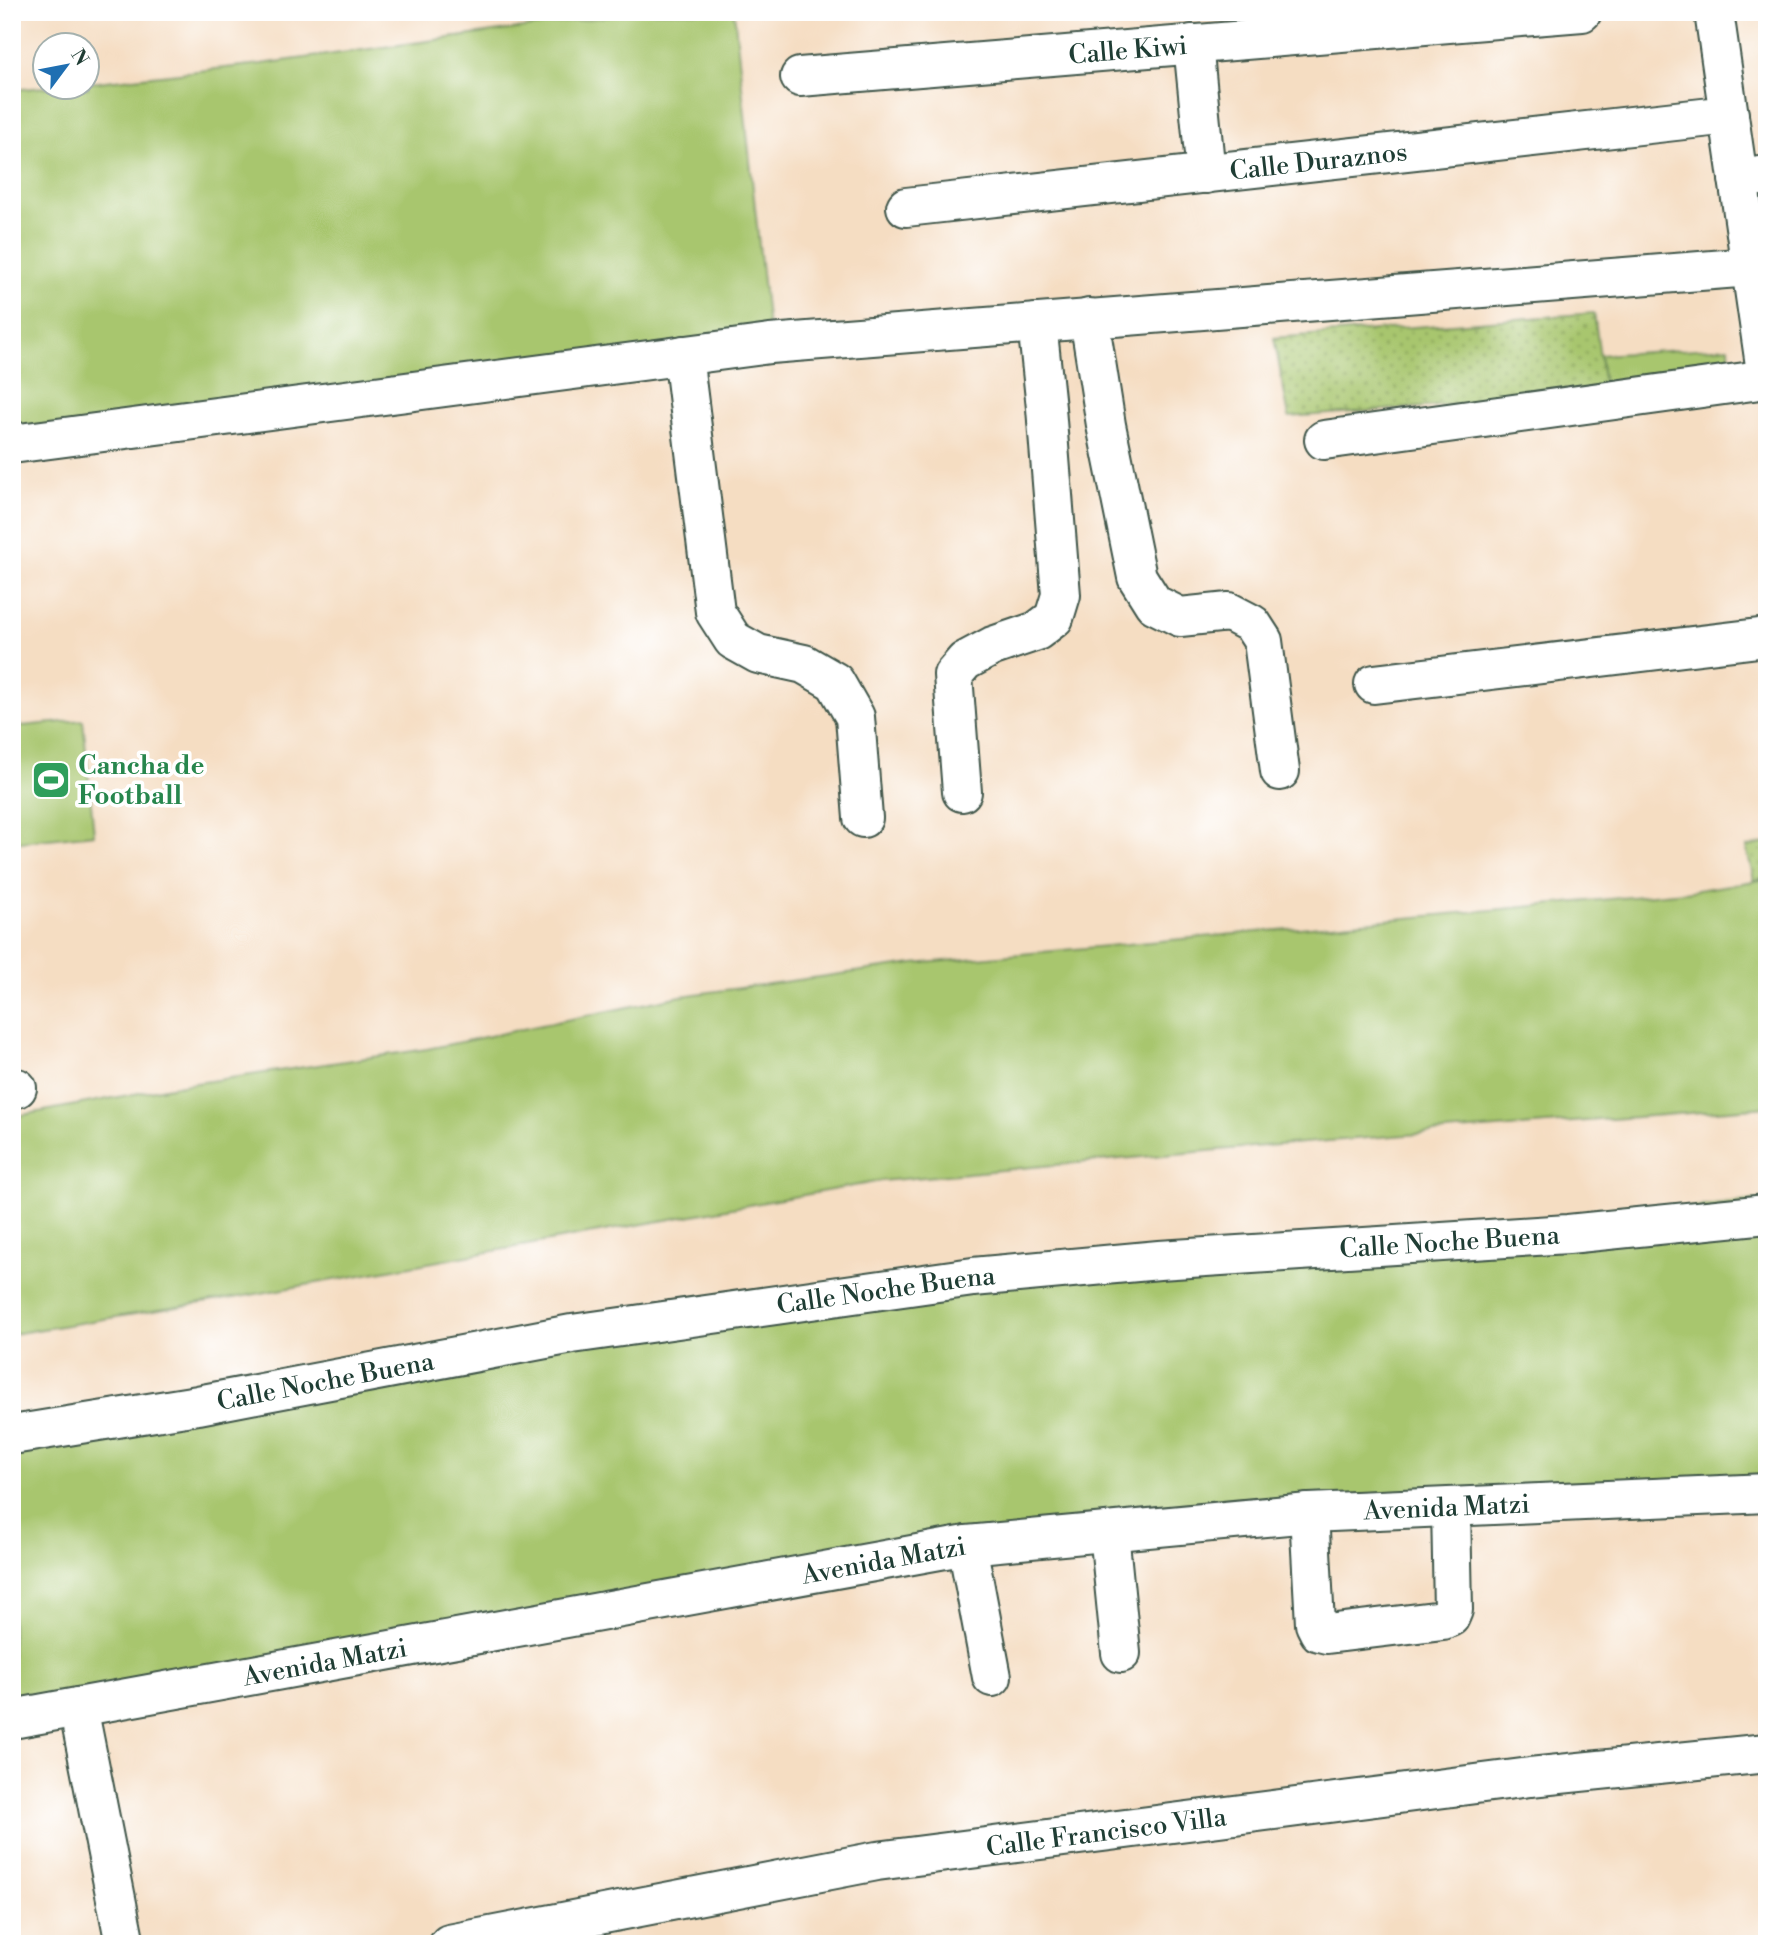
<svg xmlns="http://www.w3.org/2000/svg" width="1779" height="1956" font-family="'Libre Bodoni',serif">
  <defs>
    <pattern id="park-dots" width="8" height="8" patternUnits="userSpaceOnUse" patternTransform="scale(1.75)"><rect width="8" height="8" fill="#a8c66e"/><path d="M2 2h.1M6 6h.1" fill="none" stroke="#88a25b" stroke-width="1.8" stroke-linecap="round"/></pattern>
  </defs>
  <rect width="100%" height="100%" fill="#fff"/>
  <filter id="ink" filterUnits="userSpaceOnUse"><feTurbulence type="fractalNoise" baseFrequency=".0143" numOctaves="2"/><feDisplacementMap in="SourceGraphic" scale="14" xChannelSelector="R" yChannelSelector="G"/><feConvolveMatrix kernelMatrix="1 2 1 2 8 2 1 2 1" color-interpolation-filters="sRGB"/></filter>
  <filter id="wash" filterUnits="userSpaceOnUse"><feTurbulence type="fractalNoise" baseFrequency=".00686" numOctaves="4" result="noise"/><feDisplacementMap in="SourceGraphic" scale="28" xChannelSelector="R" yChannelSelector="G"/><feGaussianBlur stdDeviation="1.57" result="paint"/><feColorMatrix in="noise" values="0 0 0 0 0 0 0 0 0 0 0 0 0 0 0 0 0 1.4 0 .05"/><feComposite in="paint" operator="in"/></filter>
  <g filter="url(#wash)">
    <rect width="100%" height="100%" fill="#f5ddc2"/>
    <g fill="#a8c66e" stroke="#648251" stroke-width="2">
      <path d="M639 12H734L771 356 12 448V90L45 87 88 88V83L261 64Z"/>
      <path d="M1729 347 1731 382 1605 394 1600 355Z"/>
      <path d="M83 720 94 834 12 843V727Z"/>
      <path d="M1767 879V1107L1252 1147 881 1181 245 1296 12 1334V1117L176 1086 427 1049 681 996 913 964 1685 892Z"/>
      <path d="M1767 1199V1496L998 1547 12 1728V1449L605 1324Z"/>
    </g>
    <g fill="url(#park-dots)" stroke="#648251" stroke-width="2">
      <path d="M1594 313 1605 394 1289 417 1274 338Z"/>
      <path d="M1767 843V878L1754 880 1746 847Z"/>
    </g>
  </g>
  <g filter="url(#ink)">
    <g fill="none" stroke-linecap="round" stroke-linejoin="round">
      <g stroke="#3f5549" stroke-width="42">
        <g id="minor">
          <path d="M1193 44 1206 174"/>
          <path id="s1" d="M800 77 1582 12"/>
          <path d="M1738 179 1767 175"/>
          <path id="s2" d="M906 207 1729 115"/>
          <path d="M1089 318 1106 425 1137 577 1154 604 1180 617 1229 612 1252 624 1263 641 1280 771"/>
          <path d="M683 355 715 612 733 640 758 654 804 664 835 682 855 717 863 818"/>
          <path d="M1324 440 1767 379"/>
          <path d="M12 444 770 344 1751 267"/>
          <path d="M1374 684 1767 637"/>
          <path d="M962 792 953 675 965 661 993 646 1037 631 1054 618 1061 595 1046 408 1037 323"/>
          <path d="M12 1089 17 1088"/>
          <path id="s3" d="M12 1435 198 1405 572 1334 973 1277 1159 1260 1568 1234 1767 1214"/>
          <path d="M1309 1513 1315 1624 1319 1632 1327 1634 1443 1620 1450 1617 1453 1610 1451 1507"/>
          <path d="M1109 1532 1121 1653"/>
          <path d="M967 1545 992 1677"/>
          <path d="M78 1707 125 1944"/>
          <path id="s4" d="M12 1719 967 1545 1309 1513 1767 1493"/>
          <path id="s5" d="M449 1944 877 1861 1530 1777 1767 1753"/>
        </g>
      </g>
      <g stroke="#3f5549" stroke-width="42">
        <path id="tertiary" d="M1714 12 1767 379"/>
      </g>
      <use href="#minor" stroke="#fff" stroke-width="38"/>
      <use href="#tertiary" stroke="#fff" stroke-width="38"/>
    </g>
  </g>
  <defs>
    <g id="stadium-square" transform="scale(2.0125)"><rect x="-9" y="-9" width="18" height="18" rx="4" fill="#2e9e5b" stroke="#fff"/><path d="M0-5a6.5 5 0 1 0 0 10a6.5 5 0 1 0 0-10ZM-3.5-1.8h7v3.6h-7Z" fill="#fff"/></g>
  </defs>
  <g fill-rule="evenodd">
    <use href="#stadium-square" x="51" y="780"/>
  </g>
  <g text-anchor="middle" stroke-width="7" stroke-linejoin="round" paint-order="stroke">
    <g font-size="26" fill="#1f3d34" stroke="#fff">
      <text dy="9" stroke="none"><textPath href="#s1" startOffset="329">Calle Kiwi</textPath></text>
      <text dy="9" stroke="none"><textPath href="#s2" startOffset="415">Calle Duraznos</textPath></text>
      <text dy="9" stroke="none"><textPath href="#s3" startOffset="1452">Calle Noche Buena</textPath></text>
      <text dy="9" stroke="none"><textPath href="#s3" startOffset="886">Calle Noche Buena</textPath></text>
      <text dy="9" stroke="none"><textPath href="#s3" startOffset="318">Calle Noche Buena</textPath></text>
      <text dy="9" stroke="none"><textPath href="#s4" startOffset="1452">Avenida Matzi</textPath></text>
      <text dy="9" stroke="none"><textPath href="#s4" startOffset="886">Avenida Matzi</textPath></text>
      <text dy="9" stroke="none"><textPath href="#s4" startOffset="318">Avenida Matzi</textPath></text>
      <text dy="9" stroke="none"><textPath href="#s5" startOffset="667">Calle Francisco Villa</textPath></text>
    </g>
    <g font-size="26" font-weight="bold" fill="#27864d" stroke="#fff" text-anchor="start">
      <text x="78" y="774">Cancha de<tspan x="78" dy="30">Football</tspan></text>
    </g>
  </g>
  <rect width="1779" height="1956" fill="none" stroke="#fff" stroke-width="42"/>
  <g transform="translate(66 66) rotate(58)"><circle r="33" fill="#ffffff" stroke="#a5b1ae" stroke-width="2"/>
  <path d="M0-5L12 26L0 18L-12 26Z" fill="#1f6fb2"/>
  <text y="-10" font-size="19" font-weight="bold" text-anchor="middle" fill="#1f3d34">N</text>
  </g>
</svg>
